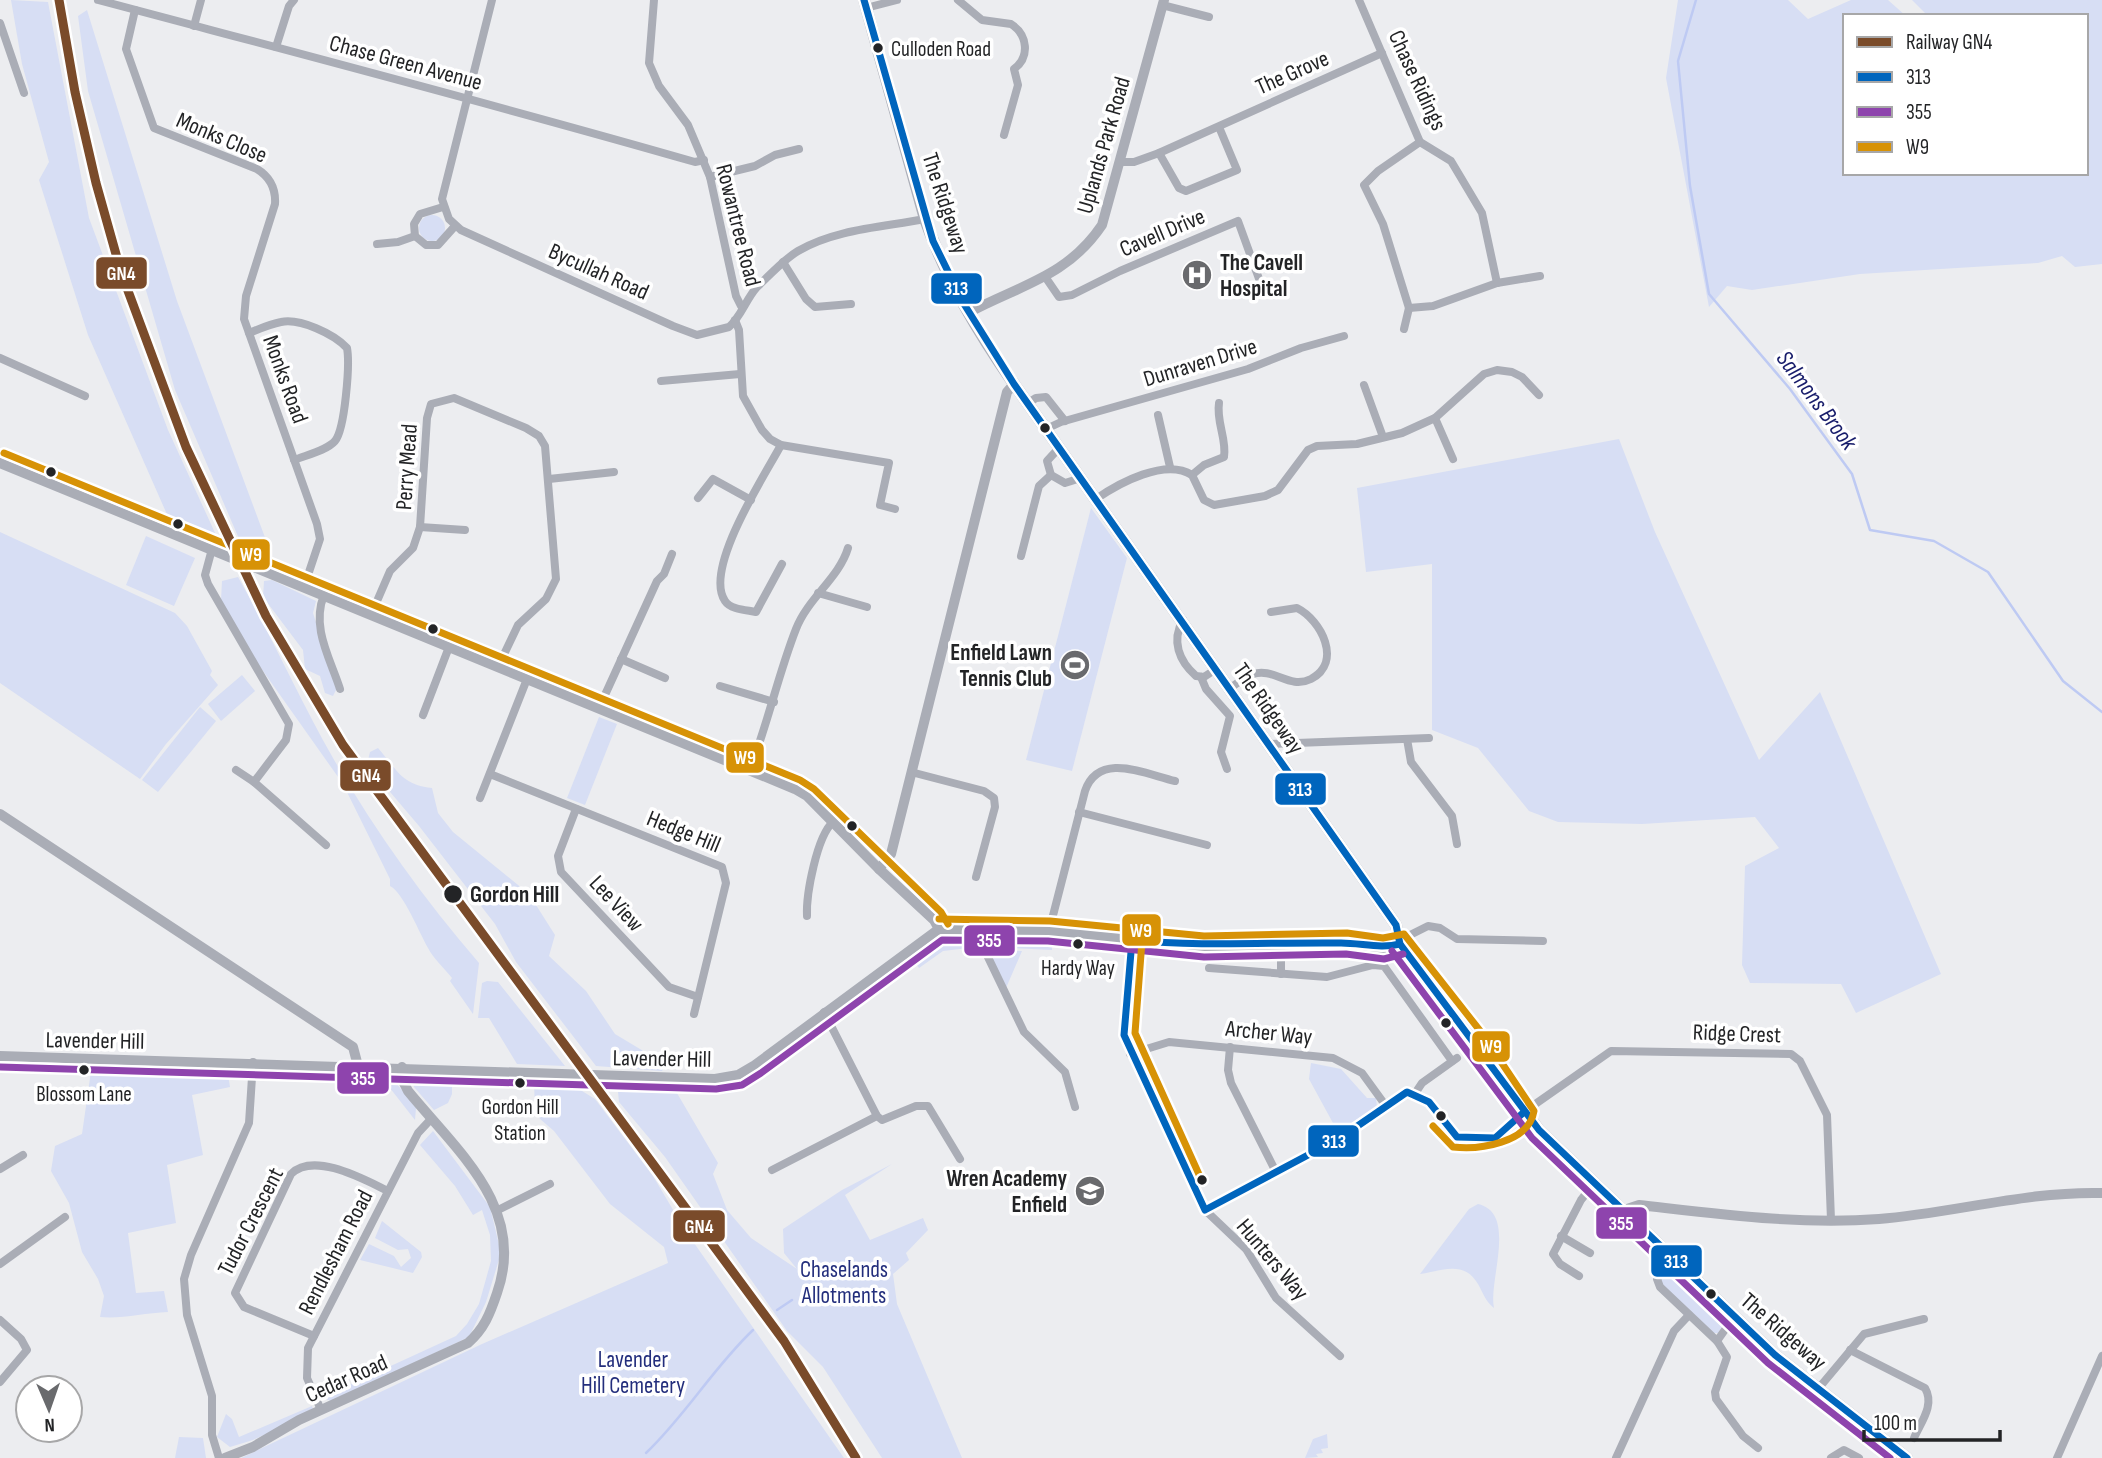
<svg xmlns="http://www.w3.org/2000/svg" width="2102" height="1458" font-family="'Sofia Sans Condensed',sans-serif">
  <rect width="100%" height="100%" fill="#ecedf0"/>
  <g fill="#d7def4">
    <path d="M11 0 48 2 89 218 168 430 221 546 173 528 88 335 39 180 49 162 22 64Z"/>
    <path d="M1678 0H1788L1808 19 1851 0H1888L1906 16H1845V173H2086V16H1928L1912 0H2102V264L2075 267 2062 256 2038 263 1860 274 1752 290 1727 286 1709 307 1666 78Z"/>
    <path d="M87 10 177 301 276 567 246 555 175 390 88 91 78 16Z"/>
    <circle cx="432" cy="228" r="13"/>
    <path d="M1619 439 1655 532 1759 760 1820 692 1941 974 1856 1013 1841 984 1750 983 1742 965 1745 866 1779 848 1755 817 1642 824 1558 822 1529 811 1478 748 1432 730V564L1366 572 1357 488Z"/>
    <path d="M1091 508 1127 558 1072 771 1026 760Z"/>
    <path d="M0 532 175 613 187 626 212 671 210 675 218 685 166 744 140 779 0 683Z"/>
    <path d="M146 536 195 558 174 606 126 585Z"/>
    <path d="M238 577C272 637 299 698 333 758 375 831 424 899 479 963L473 1014 450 981 452 978C444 968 433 958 428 948 420 934 403 892 390 886V879L343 784 251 654 221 600 222 581Z"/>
    <path d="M272 580 316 601 313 613 337 688 333 696 325 693 320 676 305 669 303 650 263 597 264 581Z"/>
    <path d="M242 675 255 691 221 721 208 704Z"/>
    <path d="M200 707 216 721 158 792 142 780Z"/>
    <path d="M599 717 617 724 585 805 567 798Z"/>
    <path d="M378 748C397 770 402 785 432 788L438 813 453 832 529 894 555 935 549 956 586 991 615 1034 645 1052 666 1056 669 1060 662 1071 596 1066 516 962 495 924 419 826 385 786 368 760 370 752Z"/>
    <path d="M974 935 977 947 943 951 919 968 912 958 940 941Z"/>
    <path d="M993 938 1052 942V950L989 947Z"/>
    <path d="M988 950 1022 951 1006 988Z"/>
    <path d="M487 981 498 982 565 1066 517 1064 489 1018H478L482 983Z"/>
    <path d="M820 1025 823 1033C788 1050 764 1089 724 1094L721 1088 747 1081Z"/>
    <path d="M1311 1063 1341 1069 1367 1098H1376L1377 1108 1339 1134 1309 1079Z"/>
    <path d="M92 1064 227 1069 230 1087 192 1095 203 1155 167 1165 176 1223 128 1233 136 1293 164 1291 168 1312C144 1313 122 1319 100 1317L104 1296 98 1279 82 1252 69 1203 51 1171 55 1146 82 1134Z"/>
    <path d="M379 1074 397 1084 416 1108 415 1120Z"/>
    <path d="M417 1076 452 1077V1094L448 1103 434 1110 414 1087 413 1081Z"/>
    <path d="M534 1084 574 1086 595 1099 653 1176 685 1230 844 1458H241L482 1344 668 1263 664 1247 610 1204 554 1131 540 1119 535 1107Z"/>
    <path d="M625 1087 674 1088 718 1163 713 1174 727 1210 751 1238 797 1269 784 1253 783 1229 842 1190 892 1164 845 1195 870 1240 923 1218 928 1230 906 1253 909 1260 893 1274 897 1304 962 1458H882L823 1367 787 1331 665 1157 619 1102 618 1092Z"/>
    <path d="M433 1131 490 1207 501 1253 486 1302 469 1337 332 1401 321 1398 456 1336 467 1324 479 1304 491 1261 490 1235 482 1210 473 1215 455 1186 420 1145Z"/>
    <path d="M1478 1204C1518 1213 1488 1281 1494 1308 1486 1302 1483 1293 1478 1284 1464 1260 1442 1271 1420 1274L1469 1209Z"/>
    <path d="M382 1221 421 1252 422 1257 413 1273 360 1260 369 1244 394 1256 401 1267 411 1258 408 1249 398 1250 375 1238Z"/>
    <path d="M1670 1267 1726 1320 1718 1333H1713L1662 1284 1660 1278Z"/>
    <path d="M312 1406 314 1412 253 1440 230 1447 217 1437 226 1414 232 1419 239 1437Z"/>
    <path d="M1327 1434 1328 1448 1321 1449 1323 1453 1316 1454 1318 1457 1305 1458 1313 1439Z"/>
    <path d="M179 1437 203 1438 206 1458H175Z"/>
  </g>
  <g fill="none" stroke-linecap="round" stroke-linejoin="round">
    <g stroke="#becaf3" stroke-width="2.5">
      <path d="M1696 0 1678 61 1690 186 1709 294 1790 389 1852 474 1870 530 1934 541 1988 572 2063 681 2102 712"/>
      <path d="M777 1310 792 1300"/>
      <path d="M646 1453C686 1415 713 1368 753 1330"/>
    </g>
    <g stroke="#aaadb6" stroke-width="8">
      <path d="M98 0C297 53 497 105 695 162L704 160"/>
      <path d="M492 0 442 199 449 219 461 230 673 326 697 335 729 327C741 317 746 299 757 287 770 275 783 260 798 251 835 229 884 227 925 219"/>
      <path d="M654 0 649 63 659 86 688 125 710 177 736 296 741 306"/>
      <path d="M958 0 982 20 1011 24C1028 35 1030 57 1014 69L1018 85 1004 135"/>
      <path d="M1359 0 1420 142 1451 161 1482 213 1497 283"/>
      <path d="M1162 5 1209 17"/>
      <path d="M866 8 897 0"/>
      <path d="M135 10 126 49 154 128 257 169C270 177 276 188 275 204L246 296 244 319 317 524 320 539 304 587"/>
      <path d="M0 23 24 93"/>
      <path d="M194 26 201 0"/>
      <path d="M276 47 289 6 294 0"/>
      <path d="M1420 142 1378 171 1364 185 1383 224 1409 308 1433 306 1497 283 1540 276"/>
      <path d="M1159 153 1179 188 1186 191 1237 170 1219 127"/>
      <path d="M1121 162H1134L1159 153 1382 53"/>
      <path d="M710 177 755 166 775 155 799 149"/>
      <path d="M443 207 420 214 414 224 415 236 426 245H438L455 226"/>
      <path d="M377 244 398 242 415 236"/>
      <path d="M783 262 806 299 815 307 851 304"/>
      <path d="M1046 278 1059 297 1072 295 1120 271 1238 221 1262 287"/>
      <path d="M735 320 739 330 743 396 762 430 770 439 781 445 889 463 880 505 895 509"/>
      <path d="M1404 329 1409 308"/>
      <path d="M249 333C259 329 270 324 281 322 300 318 334 334 347 348 350 364 345 429 335 441 326 451 306 455 294 460"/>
      <path d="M0 358 85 396"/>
      <path d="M661 381 740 374"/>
      <path d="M1364 385 1383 437"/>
      <path d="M1028 403 1036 398 1046 397 1065 421"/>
      <path d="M1158 415 1170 467"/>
      <path d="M1435 418 1453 459"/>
      <path d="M1046 429 1061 422 1248 369 1301 348 1344 336"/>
      <path d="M781 445C765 475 703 569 725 601 731 610 747 610 756 612L782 564"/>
      <path d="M1059 448 1047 461 1051 475 1065 483 1081 478"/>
      <path d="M1192 475 1204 465 1224 457C1227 439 1216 422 1219 403"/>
      <path d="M549 479 614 472"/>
      <path d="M698 498 713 479 751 500"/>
      <path d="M1096 499C1119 483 1165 458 1192 475L1204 500 1214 505 1265 496 1278 490 1308 450 1317 446 1357 444 1402 433 1435 418 1484 374 1497 370 1512 372 1522 377 1539 395"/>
      <path d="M420 527 465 530"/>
      <path d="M212 549 205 575 208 584 289 724 286 740 254 782 326 845"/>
      <path d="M1021 556 1039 486 1051 475"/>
      <path d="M818 593 867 607"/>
      <path d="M324 595C311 627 330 658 340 689"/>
      <path d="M371 615 390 571 413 548 420 527 427 418 431 404 454 398 526 428 539 436 545 446 556 579 546 599 518 625 498 667"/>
      <path d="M1183 620C1171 641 1179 661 1196 676L1204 677 1216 669"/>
      <path d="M621 659 665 678"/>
      <path d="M1201 677 1206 689 1230 716 1221 752 1227 769"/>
      <path d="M720 686 774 702"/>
      <path d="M1230 688C1237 684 1245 676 1253 674 1274 667 1289 690 1311 679 1343 662 1321 620 1297 608L1271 612"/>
      <path d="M599 708 657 581 664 574 672 554"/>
      <path d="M423 715 449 647"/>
      <path d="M1407 739 1411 762 1452 816 1457 844"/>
      <path d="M1269 744 1429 738"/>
      <path d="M750 769C768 723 778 675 796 629 808 598 839 578 848 548"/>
      <path d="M236 770 254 782"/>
      <path d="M911 772 984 791 994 798 995 807 976 877"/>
      <path d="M490 774 722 867 726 883 694 1014"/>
      <path d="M480 798 527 679"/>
      <path d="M576 809 558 856 561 872 669 987 698 997"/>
      <path d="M1079 812 1207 845"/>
      <path d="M807 916C806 894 817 836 833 822"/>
      <path d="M984 929 985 951 1024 1032 1065 1072 1075 1107"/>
      <path d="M1049 931 1085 791C1099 751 1145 774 1175 781"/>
      <path d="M1132 940 1124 1035 1200 1200 1205 1210 1246 1249 1276 1298 1340 1356"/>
      <path d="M1281 944V974"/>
      <path d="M1400 944 1410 935 1428 926 1440 928 1457 939 1543 941"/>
      <path d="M1209 968 1327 977 1373 965 1384 966 1452 1061"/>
      <path d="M824 1012 877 1116 882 1120 916 1106H928L960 1159"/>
      <path d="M1230 1047 1228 1070 1231 1083 1276 1172"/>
      <path d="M1130 1054 1169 1042 1333 1058 1362 1073 1386 1106"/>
      <path d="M1416 1092 1422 1083 1457 1058"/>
      <path d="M1524 1112 1611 1051 1791 1054 1800 1061 1827 1115 1831 1220"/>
      <path d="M0 1169 23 1155"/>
      <path d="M772 1170 877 1116"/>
      <path d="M498 1210 550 1184"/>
      <path d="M1561 1236 1590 1253"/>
      <path d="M1673 1258 1657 1279 1660 1287 1717 1341 1734 1317"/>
      <path d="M0 1264 65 1217"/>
      <path d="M1579 1276 1560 1264 1553 1254 1581 1200 1595 1182"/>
      <path d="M0 1320 21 1339 27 1350 0 1382"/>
      <path d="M314 1336 244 1307 235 1293 291 1174C314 1151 365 1180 388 1191"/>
      <path d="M1717 1341 1727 1357 1715 1392 1716 1399 1743 1436 1758 1448"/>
      <path d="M1850 1350 1925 1388C1935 1405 1921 1422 1914 1438"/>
      <path d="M1818 1389 1864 1334 1924 1319"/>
      <path d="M321 1410 307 1378 308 1348 418 1133 431 1119"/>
      <path d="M219 1458 212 1435V1396L187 1315 184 1279 191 1255 249 1123 253 1062"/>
      <path d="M1616 1458 1674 1331 1689 1315"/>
      <path d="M1831 1458 1844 1450 1859 1458"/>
      <path d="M1886 1458 1894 1448"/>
      <path d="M2057 1458 2102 1356"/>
    </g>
    <g stroke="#aaadb6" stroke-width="10">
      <path d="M968 313C1020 285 1067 277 1102 225L1164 0"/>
      <path d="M0 463 795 789 807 796 879 869 934 920 939 929"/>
      <path d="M0 814 353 1047 358 1066"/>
      <path d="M879 869 891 854 1007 392 1014 384"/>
      <path d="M0 1056 715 1079 738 1075 755 1065 939 929 1049 931 1204 947 1347 943 1384 949 1400 944"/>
      <path d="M1624 1210 1639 1205C1719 1214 1798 1225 1879 1219 1954 1213 2027 1191 2102 1193"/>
      <path d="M225 1458 253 1447 299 1420 468 1343C484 1329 490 1314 497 1293 527 1208 457 1151 408 1091L403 1081 402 1067"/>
    </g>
    <path stroke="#acafb9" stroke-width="12" d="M864 0 925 219C946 279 978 332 1014 384L1396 925 1400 944 1435 987 1539 1130 1775 1355 1907 1458"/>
    <g stroke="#fff" stroke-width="12">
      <g id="bus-1">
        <path d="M864 0 933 241 964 304 1014 384 1396 925 1400 944 1539 1130 1775 1355 1907 1458"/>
        <path d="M1400 944C1380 949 1362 943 1341 943 1271 942 1202 947 1132 940L1124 1035 1205 1210 1340 1138 1407 1092 1429 1102 1457 1137 1495 1138 1524 1112"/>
      </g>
    </g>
    <g stroke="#fff" stroke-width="12">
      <g id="bus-2">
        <path d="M1392 951 1532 1138 1768 1363 1890 1458"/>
        <path d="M0 1067 716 1089 742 1085 761 1073 942 940 1048 941 1204 957 1346 954 1384 959 1403 954"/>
      </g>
    </g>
    <g stroke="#fff" stroke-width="12">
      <g id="bus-3">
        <path d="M4 453 800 780 814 789 941 912 948 924"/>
        <path d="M939 919 1050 921 1204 936 1347 933 1383 938 1404 934 1481 1032 1534 1111C1529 1143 1479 1150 1453 1147L1433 1126"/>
        <path d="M1142 941 1135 1033 1202 1181"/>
      </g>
    </g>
    <use href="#bus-1" stroke="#0065bd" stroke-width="7"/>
    <use href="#bus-2" stroke="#8e44ad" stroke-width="7"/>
    <use href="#bus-3" stroke="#d79206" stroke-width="7"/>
    <g stroke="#fff" stroke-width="14">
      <path id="rail-1" d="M59 0 75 92 96 183 121 272 186 447 266 616 343 745 784 1341 856 1458"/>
    </g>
    <use href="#rail-1" stroke="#7a4b2a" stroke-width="9"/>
  </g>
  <defs>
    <g id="hospital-disc" transform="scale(1.575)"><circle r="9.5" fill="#696a6d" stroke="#fff"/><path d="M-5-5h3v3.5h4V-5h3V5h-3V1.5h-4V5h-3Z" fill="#fff"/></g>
    <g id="stadium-disc" transform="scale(1.575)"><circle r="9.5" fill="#696a6d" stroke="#fff"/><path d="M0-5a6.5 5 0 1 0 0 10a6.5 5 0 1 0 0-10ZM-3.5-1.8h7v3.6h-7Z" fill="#fff"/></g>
    <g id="school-disc" transform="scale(1.575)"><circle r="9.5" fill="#696a6d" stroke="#fff"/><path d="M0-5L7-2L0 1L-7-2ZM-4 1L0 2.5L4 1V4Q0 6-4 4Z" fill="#fff"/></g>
  </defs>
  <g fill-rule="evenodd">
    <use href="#hospital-disc" x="1197" y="275"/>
    <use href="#stadium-disc" x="1075" y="665"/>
    <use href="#school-disc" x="1090" y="1191"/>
  </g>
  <g fill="#232426" stroke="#fff" stroke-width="2.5">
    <circle cx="878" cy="48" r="6"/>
    <circle cx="1045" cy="428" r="6"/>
    <circle cx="51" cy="472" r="6"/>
    <circle cx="178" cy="524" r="6"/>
    <circle cx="433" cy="629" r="6"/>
    <circle cx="852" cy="826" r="6"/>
    <circle cx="453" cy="894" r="10"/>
    <circle cx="1078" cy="944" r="6"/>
    <circle cx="1446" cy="1023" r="6"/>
    <circle cx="84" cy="1070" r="6"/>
    <circle cx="520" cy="1083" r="6"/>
    <circle cx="1441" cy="1116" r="6"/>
    <circle cx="1202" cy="1180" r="6"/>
    <circle cx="1711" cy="1294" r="6"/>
  </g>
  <g text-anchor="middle" stroke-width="7" stroke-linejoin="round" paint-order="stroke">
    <g font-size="21" fill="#232426" stroke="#fff">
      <text x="891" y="56" text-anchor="start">Culloden Road</text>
      <text x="1078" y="975">Hardy Way</text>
      <text x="84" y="1101">Blossom Lane</text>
      <text x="520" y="1114">Gordon Hill<tspan x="520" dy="26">Station</tspan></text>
    </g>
    <g font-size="23" fill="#232426" stroke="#fff">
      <text transform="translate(406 62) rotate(15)" y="8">Chase Green Avenue</text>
      <text transform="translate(1292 72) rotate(-24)" y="8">The Grove</text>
      <text transform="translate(1418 80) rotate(65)" y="8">Chase Ridings</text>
      <text transform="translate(222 137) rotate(23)" y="8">Monks Close</text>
      <text transform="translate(1103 145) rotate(-74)" y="8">Uplands Park Road</text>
      <text transform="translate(946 203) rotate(72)" y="8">The Ridgeway</text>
      <text transform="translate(739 225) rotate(76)" y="8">Rowantree Road</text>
      <text transform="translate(1162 232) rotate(-23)" y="8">Cavell Drive</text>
      <text transform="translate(599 271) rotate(24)" y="8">Bycullah Road</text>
      <text transform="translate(1200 362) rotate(-17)" y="8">Dunraven Drive</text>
      <text transform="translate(286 379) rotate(70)" y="8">Monks Road</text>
      <text transform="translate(406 467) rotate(-86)" y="8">Perry Mead</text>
      <text transform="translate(1269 708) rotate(55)" y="8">The Ridgeway</text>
      <text transform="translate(684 831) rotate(22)" y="8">Hedge Hill</text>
      <text transform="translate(617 903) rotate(47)" y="8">Lee View</text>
      <text transform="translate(1269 1032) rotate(6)" y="8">Archer Way</text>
      <text transform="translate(1737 1033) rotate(2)" y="8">Ridge Crest</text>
      <text transform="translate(95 1040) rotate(1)" y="8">Lavender Hill</text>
      <text transform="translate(662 1058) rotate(1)" y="8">Lavender Hill</text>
      <text transform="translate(250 1221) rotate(-63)" y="8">Tudor Crescent</text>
      <text transform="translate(335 1252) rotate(-63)" y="8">Rendlesham Road</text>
      <text transform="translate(1273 1259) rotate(50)" y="8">Hunters Way</text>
      <text transform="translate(1784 1331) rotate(41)" y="8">The Ridgeway</text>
      <text transform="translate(346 1378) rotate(-24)" y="8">Cedar Road</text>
    </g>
    <g font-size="23" font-weight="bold" fill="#232426" stroke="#fff" text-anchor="end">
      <text x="1220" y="270" text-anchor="start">The Cavell<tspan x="1220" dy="26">Hospital</tspan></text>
      <text x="1052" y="660">Enfield Lawn<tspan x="1052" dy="26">Tennis Club</tspan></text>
      <text x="1067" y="1186">Wren Academy<tspan x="1067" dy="26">Enfield</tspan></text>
    </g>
    <g font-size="23" font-weight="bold" fill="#232426" stroke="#fff" text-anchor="start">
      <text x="470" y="902">Gordon Hill</text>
    </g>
    <g font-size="23" fill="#232e7c" stroke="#fff">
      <text x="844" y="1277">Chaselands<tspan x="844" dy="26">Allotments</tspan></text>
      <text x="633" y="1367">Lavender<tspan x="633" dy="26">Hill Cemetery</tspan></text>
    </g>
    <g font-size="24" font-style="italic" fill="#181d6b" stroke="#fff">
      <text transform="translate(1817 400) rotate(53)" y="8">Salmons Brook</text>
    </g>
  </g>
  <g stroke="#fff" stroke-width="2.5">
    <rect x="95" y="256" width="53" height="34" rx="7" fill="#7a4b2a"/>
    <rect x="930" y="272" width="53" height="33" rx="7" fill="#0065bd"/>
    <rect x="231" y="538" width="40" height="33" rx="7" fill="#d79206"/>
    <rect x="725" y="741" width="40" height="33" rx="7" fill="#d79206"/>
    <rect x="339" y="759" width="53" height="33" rx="7" fill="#7a4b2a"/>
    <rect x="1274" y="772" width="53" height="34" rx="7" fill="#0065bd"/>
    <rect x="1121" y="913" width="41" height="34" rx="7" fill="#d79206"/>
    <rect x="963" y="924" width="53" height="33" rx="7" fill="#8e44ad"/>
    <rect x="1471" y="1030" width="40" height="33" rx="7" fill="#d79206"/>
    <rect x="336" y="1061" width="54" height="34" rx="7" fill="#8e44ad"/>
    <rect x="1307" y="1124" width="53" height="34" rx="7" fill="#0065bd"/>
    <rect x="1595" y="1206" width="53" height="34" rx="7" fill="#8e44ad"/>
    <rect x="672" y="1209" width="54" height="34" rx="7" fill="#7a4b2a"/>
    <rect x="1650" y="1244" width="53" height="34" rx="7" fill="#0065bd"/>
  </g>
  <g font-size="19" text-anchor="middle" font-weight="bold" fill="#fff">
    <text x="121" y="280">GN4</text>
    <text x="956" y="295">313</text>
    <text x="251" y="561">W9</text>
    <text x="745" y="764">W9</text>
    <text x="366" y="782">GN4</text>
    <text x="1300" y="796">313</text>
    <text x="1141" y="937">W9</text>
    <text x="989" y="947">355</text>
    <text x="1491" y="1053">W9</text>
    <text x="363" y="1085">355</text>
    <text x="1334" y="1148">313</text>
    <text x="1621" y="1230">355</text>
    <text x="699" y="1233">GN4</text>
    <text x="1676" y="1268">313</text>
  </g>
  <rect x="1843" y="14" width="245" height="161" fill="#ffffff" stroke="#a7a7a8" stroke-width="2"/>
  <rect x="1857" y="37" width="35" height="10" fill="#7a4b2a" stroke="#a7a7a8" stroke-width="2"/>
  <text x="1906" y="49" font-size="21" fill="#232426">Railway GN4</text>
  <rect x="1857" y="72" width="35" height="10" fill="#0065bd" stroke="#a7a7a8" stroke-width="2"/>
  <text x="1906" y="84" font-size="21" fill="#232426">313</text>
  <rect x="1857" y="107" width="35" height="10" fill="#8e44ad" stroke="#a7a7a8" stroke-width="2"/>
  <text x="1906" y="119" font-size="21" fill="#232426">355</text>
  <rect x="1857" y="142" width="35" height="10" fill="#d79206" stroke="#a7a7a8" stroke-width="2"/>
  <text x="1906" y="154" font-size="21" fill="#232426">W9</text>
  <g transform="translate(49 1409) rotate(178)"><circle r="33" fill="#ffffff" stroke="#a7a7a8" stroke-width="2"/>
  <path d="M0-5L12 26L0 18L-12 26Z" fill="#696a6d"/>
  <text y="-10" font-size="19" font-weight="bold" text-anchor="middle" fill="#232426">N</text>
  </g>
  <path d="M1864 1430v10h136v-10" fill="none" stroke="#232426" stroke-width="3.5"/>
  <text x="1874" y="1430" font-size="21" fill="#232426" stroke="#ffffff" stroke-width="5" paint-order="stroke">100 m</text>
</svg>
